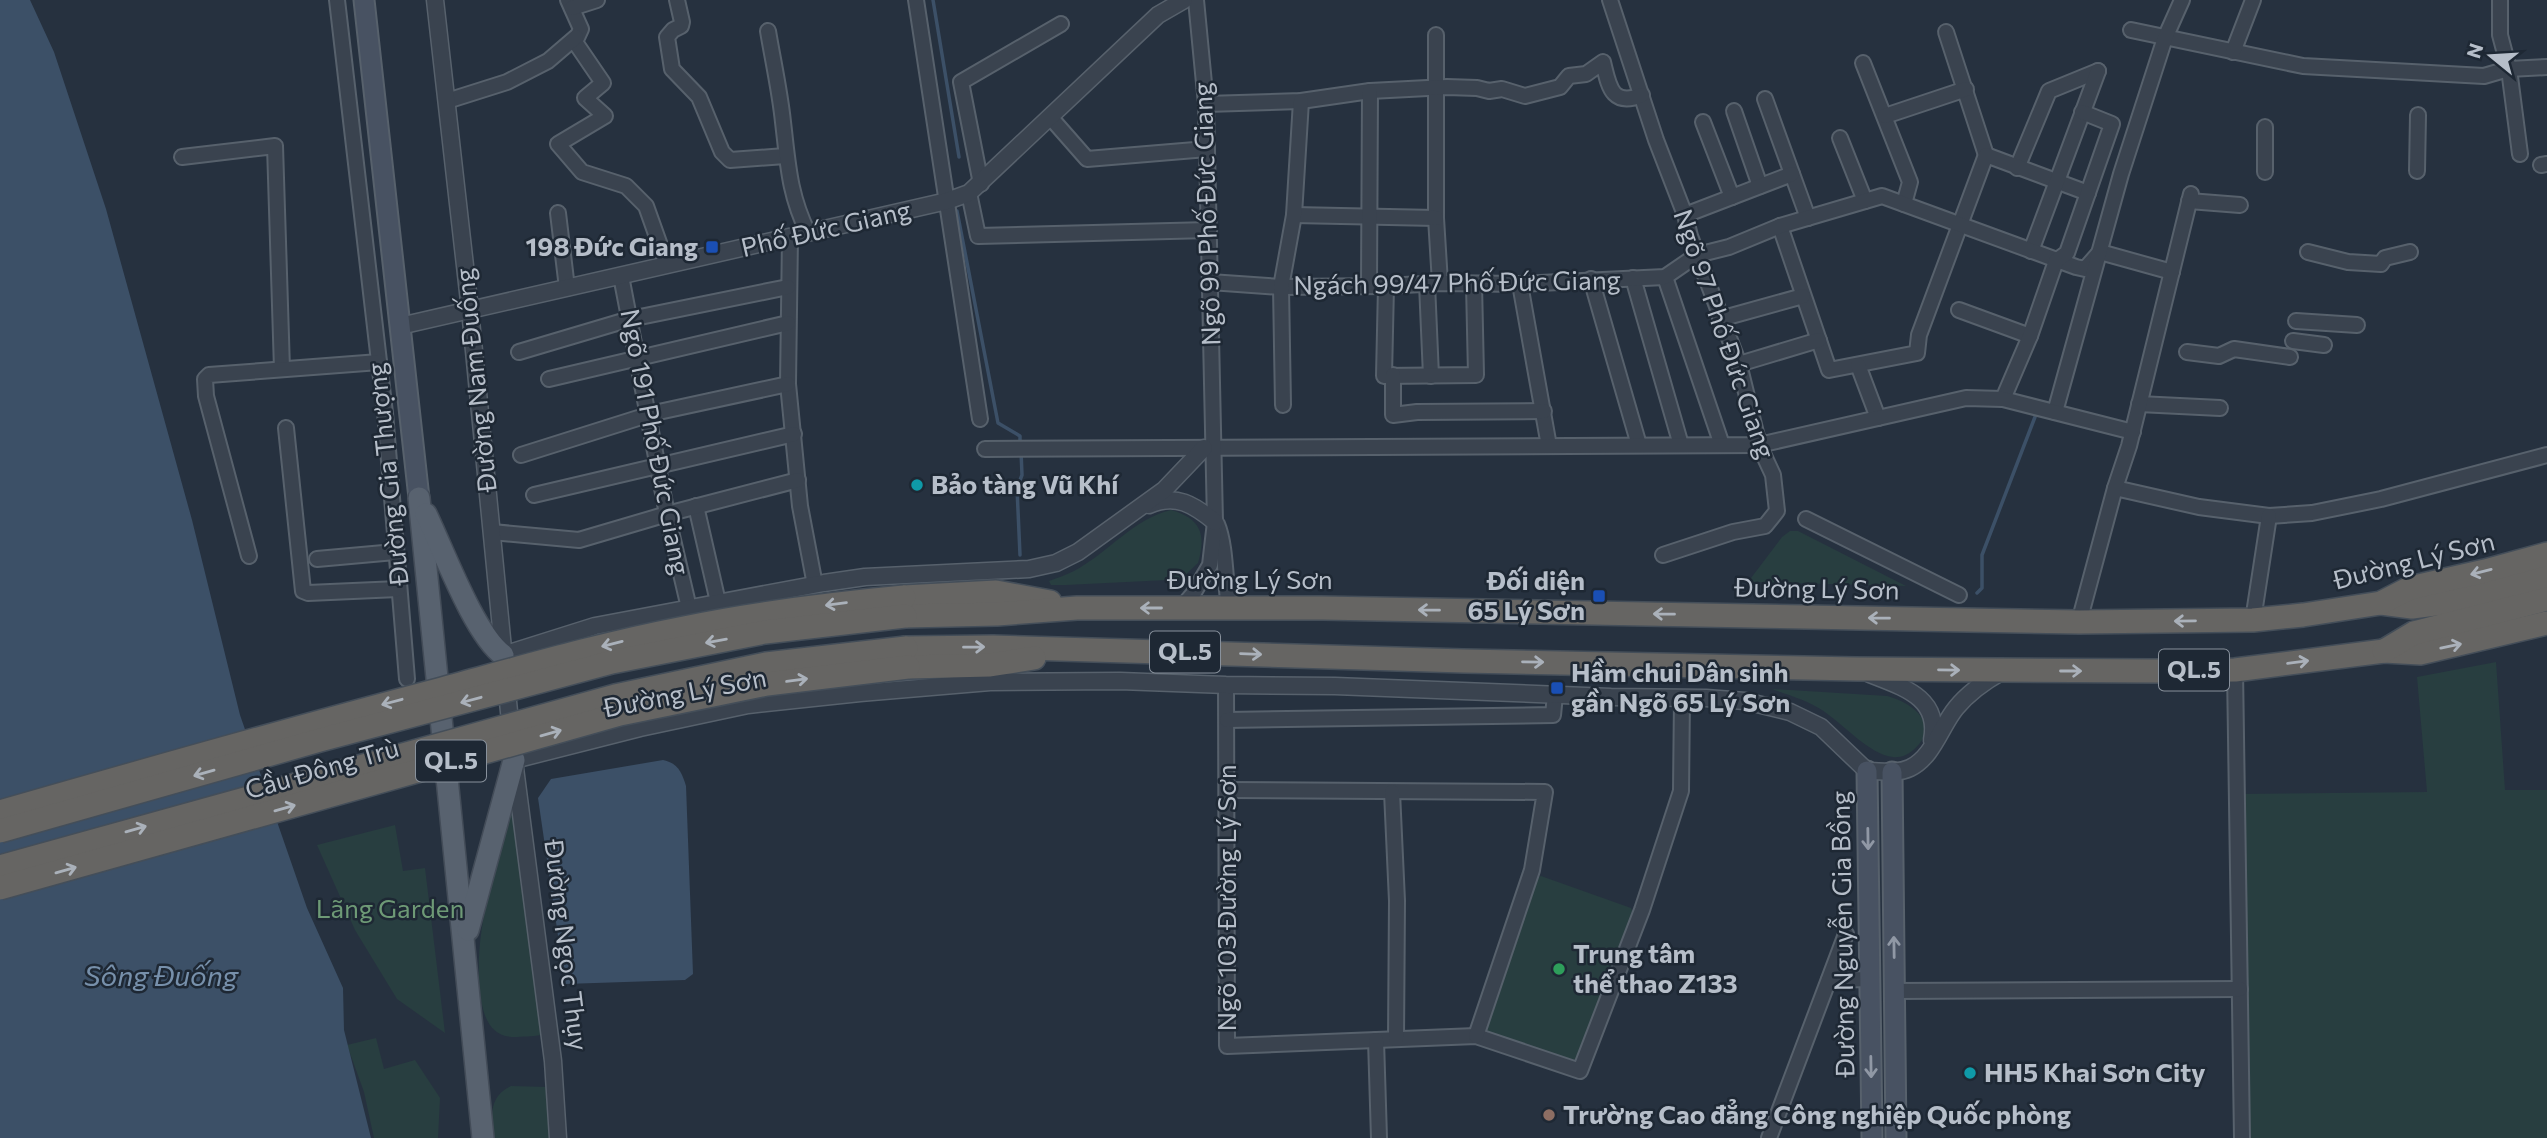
<svg xmlns="http://www.w3.org/2000/svg" width="2547" height="1138" font-family="Commissioner,sans-serif">
  <rect width="100%" height="100%" fill="#26313f"/>
  <g fill="#283e40">
    <path d="M1171 510C1200 518 1207 534 1198 563L1183 577 1167 580 1066 585H1051L1049 581C1057 578 1066 575 1074 571 1108 553 1133 519 1171 510Z"/>
    <path d="M1790 531H1798L1906 586 1748 582 1782 537Z"/>
    <path d="M2496 662 2505 790H2547V1138H2244L2238 794 2427 792 2417 677Z"/>
    <path d="M1772 689 1887 696C1914 703 1943 726 1912 751 1907 755 1900 758 1893 757 1870 755 1842 723 1822 710 1807 700 1788 695 1772 689Z"/>
    <path d="M515 801 544 1034C536 1037 526 1036 517 1037 493 1038 485 1022 481 1000 471 931 497 866 515 801Z"/>
    <path d="M395 825 403 871 425 868 445 1033 397 999 355 930 317 845Z"/>
    <path d="M1541 876 1631 908 1635 917 1585 1055 1570 1061 1488 1032 1483 1022 1531 880Z"/>
    <path d="M376 1038 384 1069 415 1060 440 1098 438 1138H374L364 1092 347 1045Z"/>
    <path d="M511 1086 547 1087 553 1138H493C492 1116 488 1097 511 1086Z"/>
  </g>
  <g fill="#3c5067">
    <path d="M0 0H30L54 52 106 209 192 520 240 715 307 908 343 988 344 1030 371 1138H0Z"/>
    <path d="M663 760C678 763 682 773 686 786L693 974 685 980 565 984 538 798 551 779Z"/>
  </g>
  <g fill="none" stroke-linecap="round" stroke-linejoin="round">
    <g stroke="#3c5067" stroke-width="3.5">
      <path d="M933 0 959 157"/>
      <path d="M957 211 998 423 1020 436V444"/>
      <path d="M1020 555 1017 488 1022 475 1021 451"/>
      <path d="M1977 593 1982 588V555L2035 417"/>
    </g>
    <g stroke="#57616c" stroke-width="18">
      <g id="minor">
        <path d="M337 0 385 413 407 679"/>
        <path d="M568 0 581 29 575 42 603 83 585 98 605 116 558 144 582 172 626 186 646 206 667 265"/>
        <path d="M677 0 682 22 681 26 673 30 667 37 672 69 699 97 722 152 730 160 785 156"/>
        <path d="M916 0 980 419"/>
        <path d="M1610 0 1656 140 1685 215 1690 236 1739 364 1759 445 1773 475 1777 511 1765 526 1733 532 1663 555"/>
        <path d="M2500 0V35L2509 69 2520 154"/>
        <path d="M572 8 597 0"/>
        <path d="M2131 30 2303 66 2484 76 2508 69"/>
        <path d="M768 31C773 61 780 92 783 122 788 164 789 194 808 233"/>
        <path d="M1946 32 1986 155"/>
        <path d="M1436 35V218L1440 283"/>
        <path d="M2233 52 2253 0"/>
        <path d="M1863 63 1910 182 1904 204"/>
        <path d="M2509 69 2547 67"/>
        <path d="M1765 99 1808 218"/>
        <path d="M447 101 507 82 548 61 576 37"/>
        <path d="M1206 104 1301 101 1370 91 1447 87 1477 88 1489 91 1502 89 1525 96 1560 87 1569 76 1586 74 1603 62C1609 86 1611 107 1642 95"/>
        <path d="M1734 111 1760 186"/>
        <path d="M1885 116 1966 89"/>
        <path d="M1051 118 1087 159 1207 149"/>
        <path d="M1703 122 1732 197"/>
        <path d="M1840 138 1865 201"/>
        <path d="M182 157 275 146 282 369"/>
        <path d="M2541 165 2547 164"/>
        <path d="M2017 168 2049 91 2098 71"/>
        <path d="M2417 171 2418 115"/>
        <path d="M2265 172V127"/>
        <path d="M981 184 961 82 1061 24"/>
        <path d="M969 193 978 236 1209 230"/>
        <path d="M2189 201 2240 205"/>
        <path d="M558 213 567 288"/>
        <path d="M1294 215 1436 218"/>
        <path d="M1685 215 1792 174"/>
        <path d="M1780 226 1829 370 1917 353 1919 335 1986 155 2088 193"/>
        <path d="M790 237 788 384 800 506 815 585"/>
        <path d="M2031 251 2098 71"/>
        <path d="M2308 252 2348 262 2381 264 2385 258 2410 252"/>
        <path d="M621 276 667 514 689 608"/>
        <path d="M1665 277 1722 445"/>
        <path d="M1633 278 1681 445"/>
        <path d="M1591 279 1639 445"/>
        <path d="M1210 282 1281 287 1386 286 1440 283 1520 284 1665 277 1697 255 1729 247 1780 226 1882 196 2076 267 2085 269 2100 252 2172 272"/>
        <path d="M1427 284 1431 376"/>
        <path d="M1520 284 1549 446"/>
        <path d="M1369 286 1370 91"/>
        <path d="M1386 286 1384 376 1476 375 1474 284"/>
        <path d="M1959 310 2030 336"/>
        <path d="M1720 319 1803 296"/>
        <path d="M2296 321 2357 325"/>
        <path d="M2293 341 2324 345"/>
        <path d="M519 352 630 319 788 287"/>
        <path d="M2187 352 2219 356 2234 349 2290 357"/>
        <path d="M1739 364 1819 340"/>
        <path d="M1858 365 1878 418"/>
        <path d="M1393 375V415L1417 412 1544 411"/>
        <path d="M549 379 788 323"/>
        <path d="M2003 399 2030 336 2056 261 2067 253 2112 124 2082 112"/>
        <path d="M2139 404 2220 408"/>
        <path d="M1283 405 1281 287 1294 215 1301 101"/>
        <path d="M2055 412 2121 174 2165 38 2182 0"/>
        <path d="M286 428 303 591 308 593 398 589"/>
        <path d="M985 449 1759 445 1966 398 2003 399 2133 432"/>
        <path d="M521 455 654 413 788 384"/>
        <path d="M2115 488 2199 507 2269 516 2312 513 2381 499 2547 455"/>
        <path d="M534 495 794 434"/>
        <path d="M696 506 718 602"/>
        <path d="M1806 519 1959 595"/>
        <path d="M1217 524C1226 545 1225 583 1229 608"/>
        <path d="M492 532 579 540 667 514 798 480"/>
        <path d="M249 556 206 396 205 379 209 375 379 362"/>
        <path d="M317 559 395 552"/>
        <path d="M1181 608 1193 594 1210 565 1215 522 1206 104 1196 0"/>
        <path d="M2253 620 2269 516"/>
        <path d="M2079 622 2115 488 2129 446 2191 194"/>
        <path d="M2235 670 2242 1138"/>
        <path d="M1226 685 1227 1046 1476 1036 1580 1071 1642 910 1681 791 1682 698"/>
        <path d="M1227 720 1553 715 1555 695"/>
        <path d="M1227 790 1545 792 1532 870 1476 1036"/>
        <path d="M1392 792 1397 901 1396 1039"/>
        <path d="M1829 980 1870 979"/>
        <path d="M1894 991 2240 989"/>
        <path d="M1376 1040 1379 1138"/>
        <path d="M1769 1138 1846 934"/>
      </g>
    </g>
    <g stroke="#57616c" stroke-width="19">
      <g id="tertiary">
        <path d="M435 0 470 310 504 659"/>
        <path d="M400 326 947 201 969 193 1158 15 1184 0"/>
        <path d="M1149 505C1176 493 1194 505 1215 522"/>
        <path d="M503 655 595 626 824 583 865 577 1029 569 1056 563 1078 552 1164 490 1204 448"/>
        <path d="M1865 672C1898 686 1941 695 1932 740"/>
        <path d="M506 681 511 732"/>
        <path d="M514 760 640 728 748 705 860 693 990 682 1120 681 1226 685 1335 686 1611 697 1706 698 1745 701 1790 712 1821 727 1867 771C1882 771 1897 774 1910 768 1933 757 1941 726 1956 708 1969 692 1985 681 2003 671"/>
        <path d="M515 768 553 1061 558 1138"/>
      </g>
    </g>
    <g stroke="#57616c" stroke-width="23">
      <g id="secondary">
        <path d="M364 0 419 498"/>
        <path d="M1867 771 1872 1138"/>
        <path d="M1892 772 1896 1138"/>
      </g>
    </g>
    <g stroke="#434c58" stroke-width="24">
      <g id="primary">
        <path d="M419 498 483 1138"/>
        <path d="M426 514C443 549 474 634 503 655"/>
        <path d="M468 930 514 760"/>
      </g>
    </g>
    <g stroke="#444e59" stroke-width="26">
      <g id="trunk">
        <path d="M904 597 996 592 1050 602"/>
        <path d="M2381 603 2412 607 2450 602 2547 576"/>
        <path d="M905 616 997 614 1077 608H1322L2079 622 2253 620 2303 615 2381 603 2410 588 2485 571 2547 554"/>
        <path d="M906 648 993 647 1464 661 1857 669 2156 671 2235 670 2384 651 2420 653 2547 623"/>
        <path d="M2384 651 2414 633 2547 599"/>
        <path d="M908 667 990 665 1034 658"/>
      </g>
    </g>
    <use href="#minor" stroke="#3a434f" stroke-width="14"/>
    <use href="#tertiary" stroke="#3a434f" stroke-width="16"/>
    <use href="#secondary" stroke="#485262" stroke-width="19"/>
    <use href="#primary" stroke="#58626f" stroke-width="21"/>
    <use href="#trunk" stroke="#666563" stroke-width="23"/>
    <g stroke="#444e59" stroke-width="26" stroke-linecap="butt">
      <g id="trunk-bridge">
        <path d="M0 812C146 770 291 729 438 690 519 668 601 644 684 628 756 613 830 604 904 597"/>
        <path d="M0 831 320 740 612 662 765 632 905 616"/>
        <path d="M0 867 615 696 766 664 906 648"/>
        <path d="M0 888 620 714 767 684 908 667"/>
      </g>
    </g>
    <use href="#trunk-bridge" stroke="#666563" stroke-width="23"/>
  </g>
  <defs><path id="oneway-shaft" d="M-6 0H5M1.5-3L5.5 0L1.5 3" fill="none" stroke-width="1.6" stroke-linecap="round" stroke-linejoin="round" transform="scale(1.75)"/></defs>
  <g stroke="#aab1ba">
    <use href="#oneway-shaft" transform="translate(2481 572) rotate(166)"/>
    <use href="#oneway-shaft" transform="translate(836 604) rotate(173)"/>
    <use href="#oneway-shaft" transform="translate(1151 608) rotate(-180)"/>
    <use href="#oneway-shaft" transform="translate(1429 610) rotate(-179)"/>
    <use href="#oneway-shaft" transform="translate(1664 614) rotate(-179)"/>
    <use href="#oneway-shaft" transform="translate(1879 618) rotate(-179)"/>
    <use href="#oneway-shaft" transform="translate(2185 621) rotate(179)"/>
    <use href="#oneway-shaft" transform="translate(716 641) rotate(170)"/>
    <use href="#oneway-shaft" transform="translate(612 644) rotate(166)"/>
    <use href="#oneway-shaft" transform="translate(2451 646) rotate(-12)"/>
    <use href="#oneway-shaft" transform="translate(974 647) rotate(-1)"/>
    <use href="#oneway-shaft" transform="translate(1251 654) rotate(2)"/>
    <use href="#oneway-shaft" transform="translate(1533 662) rotate(1)"/>
    <use href="#oneway-shaft" transform="translate(2298 662) rotate(-7)"/>
    <use href="#oneway-shaft" transform="translate(1949 670) rotate(1)"/>
    <use href="#oneway-shaft" transform="translate(2071 671)"/>
    <use href="#oneway-shaft" transform="translate(797 680) rotate(-8)"/>
    <use href="#oneway-shaft" transform="translate(471 700) rotate(165)"/>
    <use href="#oneway-shaft" transform="translate(392 702) rotate(165)"/>
    <use href="#oneway-shaft" transform="translate(551 733) rotate(-16)"/>
    <use href="#oneway-shaft" transform="translate(204 773) rotate(164)"/>
    <use href="#oneway-shaft" transform="translate(285 808) rotate(-16)"/>
    <use href="#oneway-shaft" transform="translate(136 829) rotate(-16)"/>
    <use href="#oneway-shaft" transform="translate(66 870) rotate(-16)"/>
  </g>
  <g stroke="#9098a5">
    <use href="#oneway-shaft" transform="translate(1868 839) rotate(89)"/>
    <use href="#oneway-shaft" transform="translate(1894 947) rotate(-91)"/>
    <use href="#oneway-shaft" transform="translate(1871 1067) rotate(89)"/>
  </g>
  <g fill="#1a4fb4" stroke="#1e2834" stroke-width="2.5">
    <rect x="705" y="240" width="14" height="14" rx="3.5"/>
    <rect x="1592" y="589" width="14" height="14" rx="3.5"/>
    <rect x="1550" y="681" width="14" height="14" rx="3.5"/>
  </g>
  <g fill="#0f9aa8" stroke="#1e2834" stroke-width="2.5">
    <circle cx="917" cy="485" r="7"/>
    <circle cx="1970" cy="1073" r="7"/>
  </g>
  <circle fill="#2e9e5b" stroke="#1e2834" stroke-width="2.5" cx="1559" cy="969" r="7"/>
  <circle fill="#8d6e63" stroke="#1e2834" stroke-width="2.5" cx="1549" cy="1115" r="7"/>
  <g text-anchor="middle" stroke-width="5" stroke-linejoin="round" paint-order="stroke">
    <g fill="#1e2834" stroke="#88919c" stroke-width="2">
      <rect x="1150" y="631.5" width="70" height="41" rx="5"/>
      <rect x="2159" y="649.5" width="70" height="41" rx="5"/>
      <rect x="416" y="740.5" width="70" height="41" rx="5"/>
    </g>
    <g font-size="24" font-weight="bold" fill="#b6bec9">
      <text x="1185" y="660">QL.5</text>
      <text x="2194" y="678">QL.5</text>
      <text x="451" y="769">QL.5</text>
    </g>
    <g font-size="26" fill="#b6bec9" stroke="#1e2834">
      <text transform="translate(1207 214) rotate(-92)" y="9">Ngõ 99 Phố Đức Giang</text>
      <text transform="translate(826 229) rotate(-13)" y="9">Phố Đức Giang</text>
      <text transform="translate(1457 283) rotate(-1)" y="9">Ngách 99/47 Phố Đức Giang</text>
      <text transform="translate(1724 334) rotate(71)" y="9">Ngõ 97 Phố Đức Giang</text>
      <text transform="translate(476 380) rotate(-96)" y="9">Đường Nam Đuống</text>
      <text transform="translate(655 442) rotate(79)" y="9">Ngõ 191 Phố Đức Giang</text>
      <text transform="translate(388 474) rotate(-96)" y="9">Đường Gia Thượng</text>
      <text transform="translate(2414 561) rotate(-14)" y="9">Đường Lý Sơn</text>
      <text x="1250" y="589">Đường Lý Sơn</text>
      <text transform="translate(1817 589) rotate(1)" y="9">Đường Lý Sơn</text>
      <text transform="translate(685 693) rotate(-11)" y="9">Đường Lý Sơn</text>
      <text transform="translate(322 769) rotate(-16)" y="9">Cầu Đông Trù</text>
      <text transform="translate(1227 898) rotate(-90)" y="9">Ngõ 103 Đường Lý Sơn</text>
      <text transform="translate(1843 934) rotate(-91)" y="9">Đường Nguyễn Gia Bồng</text>
      <text transform="translate(566 945) rotate(83)" y="9">Đường Ngọc Thụy</text>
    </g>
    <g font-size="26" font-weight="bold" fill="#b6bec9" stroke="#1e2834" text-anchor="start">
      <text x="698" y="256" text-anchor="end">198 Đức Giang</text>
      <text x="931" y="494">Bảo tàng Vũ Khí</text>
      <text x="1585" y="590" text-anchor="end">Đối diện<tspan x="1585" dy="30">65 Lý Sơn</tspan></text>
      <text x="1571" y="682">Hầm chui Dân sinh<tspan x="1571" dy="30">gần Ngõ 65 Lý Sơn</tspan></text>
      <text x="1573" y="963">Trung tâm<tspan x="1573" dy="30">thể thao Z133</tspan></text>
      <text x="1984" y="1082">HH5 Khai Sơn City</text>
      <text x="1563" y="1124">Trường Cao đẳng Công nghiệp Quốc phòng</text>
    </g>
    <g font-size="26" fill="#6e9a76" stroke="#1e2834">
      <text x="390" y="918">Lãng Garden</text>
    </g>
    <g font-size="28" font-style="italic" fill="#7790ab" stroke="#1e2834">
      <text x="161" y="986">Sông Đuống</text>
    </g>
  </g>
  <g transform="translate(2491 56) rotate(288)" stroke="#1e2834" stroke-width="5" paint-order="stroke">
  <path d="M0-5L12 26L0 18L-12 26Z" fill="#b6bec9"/>
  <text y="-10" font-size="19" font-weight="bold" text-anchor="middle" fill="#b6bec9">N</text>
  </g>
</svg>
